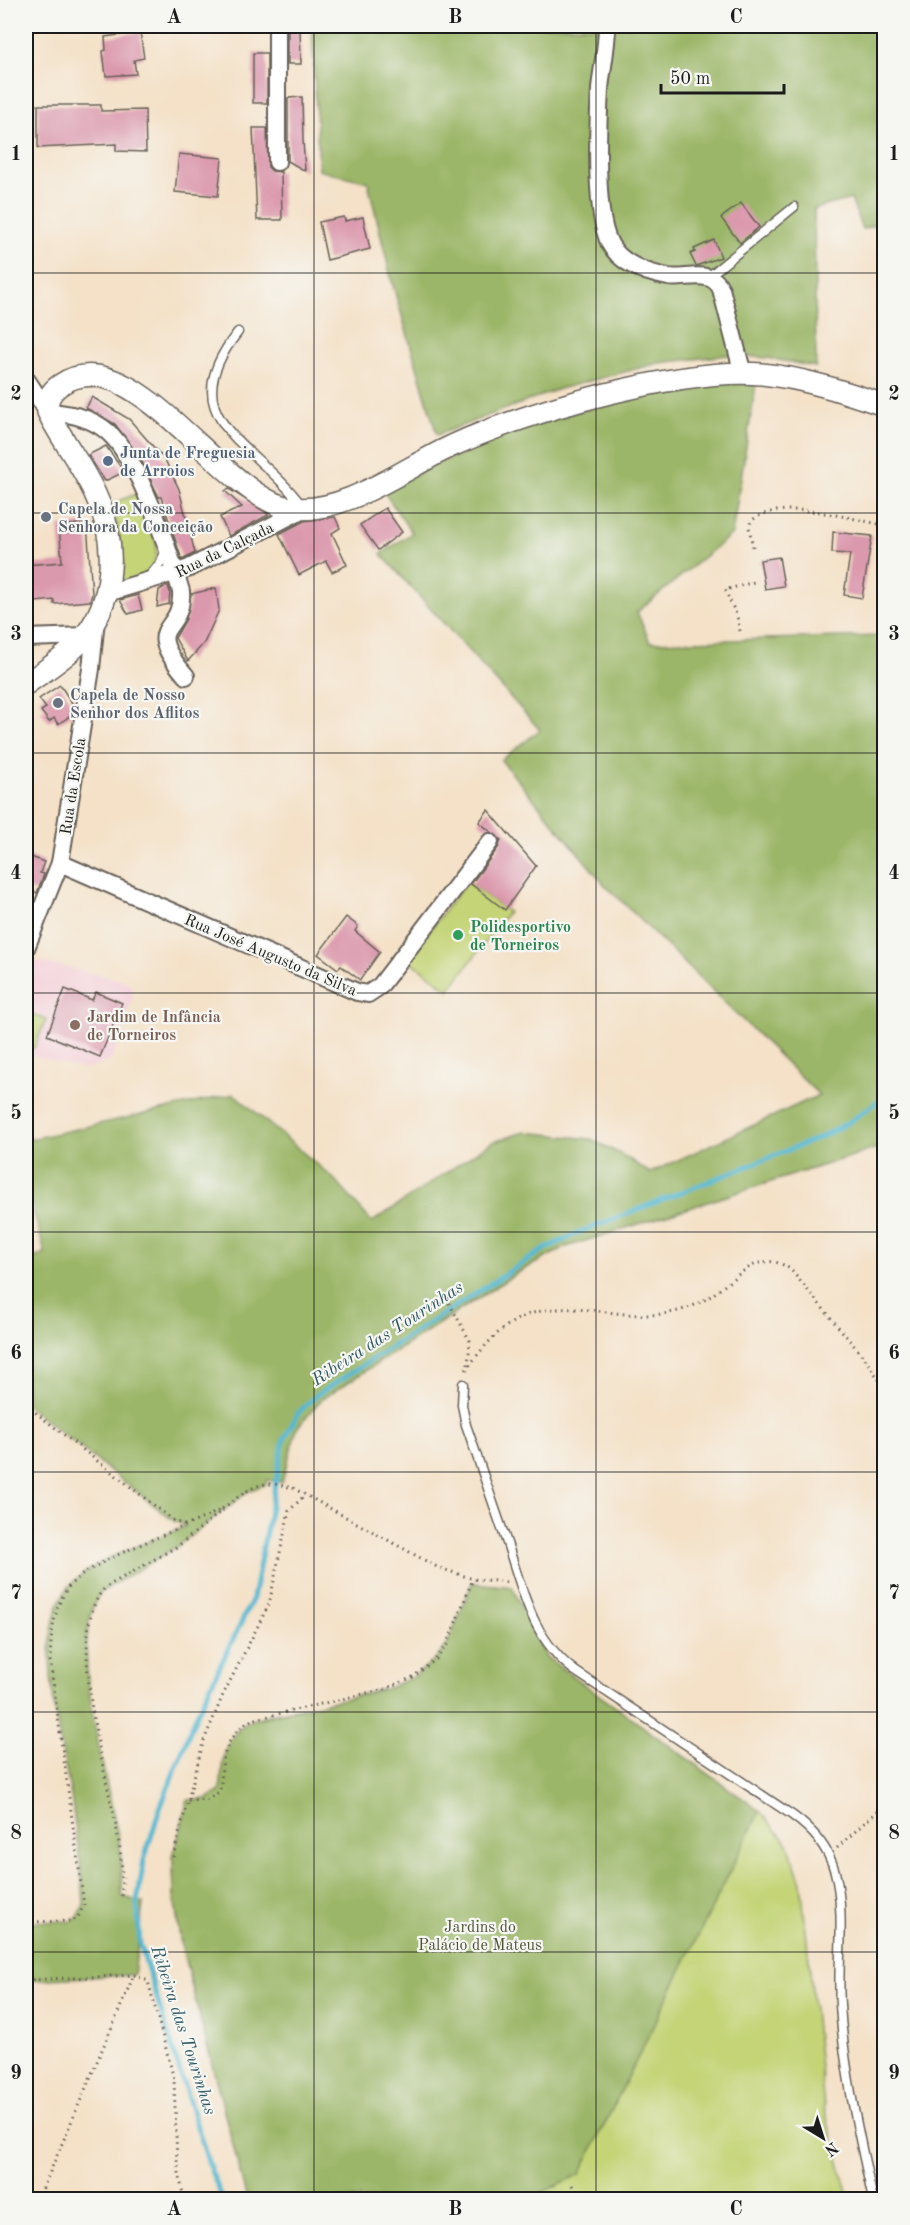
<svg xmlns="http://www.w3.org/2000/svg" width="910" height="2225" font-family="'Old Standard TT',serif">
  <rect width="100%" height="100%" fill="#f6f6f2"/>
  <filter id="ink" filterUnits="userSpaceOnUse"><feTurbulence type="fractalNoise" baseFrequency=".0167" numOctaves="2"/><feDisplacementMap in="SourceGraphic" scale="12" xChannelSelector="R" yChannelSelector="G"/><feConvolveMatrix kernelMatrix="1 2 1 2 8 2 1 2 1" color-interpolation-filters="sRGB"/></filter>
  <filter id="wash" filterUnits="userSpaceOnUse"><feTurbulence type="fractalNoise" baseFrequency=".008" numOctaves="4" result="noise"/><feDisplacementMap in="SourceGraphic" scale="24" xChannelSelector="R" yChannelSelector="G"/><feGaussianBlur stdDeviation="1.35" result="paint"/><feColorMatrix in="noise" values="0 0 0 0 0 0 0 0 0 0 0 0 0 0 0 0 0 1.4 0 .05"/><feComposite in="paint" operator="in"/></filter>
  <g filter="url(#wash)">
    <rect width="100%" height="100%" fill="#f4e1c7"/>
    <path fill="#f5cfd9" d="M28 959 126 981 132 987 133 997 112 1060 85 1070 26 1053V965Z"/>
    <g fill="#c4d477" stroke="#70784a" stroke-width="1.5">
      <path d="M139 493C147 515 172 560 142 576 136 580 127 582 120 584L124 566 113 503Z"/>
      <path d="M467 881 508 912 449 990 408 959Z"/>
      <path d="M31 1014 46 1020 34 1048 26 1045V1027Z"/>
      <path d="M472 1583 512 1587 546 1657 760 1811 788 1844 801 1883 824 2107 849 2199H247L181 1944 174 1895 173 1857 188 1800 207 1799 219 1792C226 1773 220 1753 233 1736 245 1718 265 1715 285 1711 337 1700 414 1697 446 1647 458 1628 464 1604 472 1583Z"/>
    </g>
    <g fill="#9bb668" stroke="#5c6942" stroke-width="1.5">
      <path d="M312 26H884V222L862 229 851 199 814 209 816 367 768 358 728 355 659 363 559 389 437 435 392 282 368 182 319 170Z"/>
      <path d="M719 383 756 384 732 534 637 612 650 642 884 636 879 803H884V1146L566 1247 517 1273 322 1399 297 1428 282 1482 267 1480 266 1484 249 1491 178 1546 101 1592C64 1640 109 1783 119 1841 122 1859 122 1878 122 1896L143 1903 134 1975 26 1980V1922L72 1921 78 1917 84 1905C82 1869 76 1832 71 1796 62 1742 27 1622 75 1580 103 1556 152 1541 186 1526L174 1521 26 1405V1258L28 1261 45 1253 26 1185V1140L234 1094 333 1178 372 1222 492 1142 525 1132 591 1139 624 1156 650 1173 819 1095 604 884 501 760 540 730 381 554 412 533 384 492C486 432 603 399 719 383Z"/>
      <path d="M472 1583 512 1587 546 1657 760 1811 580 2174 529 2199H247L181 1944 174 1895 173 1857 188 1800 207 1799 219 1792C222 1784 221 1776 222 1768 224 1747 233 1730 252 1720L385 1689 413 1677 436 1659 447 1645Z"/>
    </g>
    <g fill="none" stroke-linecap="round" stroke-linejoin="round">
      <path stroke="#52b7d0" stroke-width="5" d="M223 2200 211 2171 140 1944 137 1902 144 1860 159 1811 195 1718 253 1598 284 1439 299 1412 318 1394 545 1249 578 1233 819 1138 849 1122 884 1097"/>
    </g>
    <g id="blocks">
      <g fill="#db99ad">
        <path d="M288 29H300L301 64H288Z"/>
        <path d="M140 32 144 58 134 60 136 74 106 76 103 51 106 50 105 37Z"/>
        <rect x="253" y="53" width="14" height="50"/>
        <path d="M302 97 303 140 305 171 288 161V98Z"/>
        <path d="M38 105H101V111L145 110 146 152 116 151V144L38 148Z"/>
        <path d="M253 128H267L268 167 272 171 281 172 282 220H257Z"/>
        <path d="M179 154 222 158 218 196 175 192Z"/>
        <path d="M741 203 759 227 740 243 721 218Z"/>
        <path d="M344 217 345 221 363 217 370 249 327 260 319 222Z"/>
        <path d="M714 240 721 257 696 266 690 254 695 252 694 249Z"/>
        <path d="M92 397 129 419 165 460 179 489 195 553 182 560 161 497H159L140 458 115 424 86 408Z"/>
        <path d="M106 446 124 472 105 481 88 455Z"/>
        <path d="M229 489 267 513 268 515 229 536 220 517 242 507 225 491Z"/>
        <path d="M385 508 402 532 378 550 360 525Z"/>
        <path d="M335 517 340 528 332 533 347 565 332 572 326 561 299 575 279 534 304 521Z"/>
        <path d="M87 523 92 594 90 601 54 604V600L26 603V565L62 562 59 526Z"/>
        <path d="M833 532 872 536 862 598 844 595 850 554 832 553Z"/>
        <path d="M779 557 784 586 765 589 760 560Z"/>
        <path d="M166 586H168L170 592 169 604 157 607 159 590Z"/>
        <path d="M216 588 219 610 204 643 188 661 175 638 186 619 191 594Z"/>
        <path d="M138 595 142 610 128 614 120 600Z"/>
        <path d="M60 685 74 706 73 714 58 724 54 718 49 722 41 711 46 708 39 699Z"/>
        <path d="M488 810 536 866 505 910 471 884 498 848 501 840 479 822Z"/>
        <path d="M26 855 44 862 40 873 44 874 37 893 26 888Z"/>
        <path d="M346 917 358 926 355 931 380 952 360 980 341 966 338 969 318 954Z"/>
        <path d="M65 989 92 1000 96 992 122 1003 100 1057 47 1035Z"/>
      </g>
    </g>
  </g>
  <g filter="url(#ink)">
    <use href="#blocks" fill-opacity="0" stroke="#686158" stroke-width="1.5"/>
    <g fill="none" stroke-linecap="round" stroke-linejoin="round">
      <g stroke="#686158" stroke-width="11">
        <g id="service">
          <path d="M708 277 794 207"/>
          <path d="M238 332C168 420 256 442 302 506"/>
          <path d="M148 578 161 562 166 549"/>
          <path d="M463 1384 462 1405 466 1425C480 1464 493 1504 507 1543 523 1591 532 1639 575 1671L792 1815C813 1830 828 1847 835 1872 846 1915 837 1962 840 2005 844 2071 859 2135 873 2200"/>
        </g>
      </g>
      <g stroke="#686158" stroke-width="20">
        <g id="minor">
          <path d="M277 26V162"/>
          <path d="M607 26C607 47 602 68 600 89 598 125 594 214 610 244 621 264 647 273 668 277 686 280 712 268 721 289L743 374"/>
          <path d="M26 379 48 412C69 413 91 417 108 432 139 459 169 551 181 591 184 636 139 621 186 676"/>
          <path d="M107 593 187 569 304 509"/>
          <path d="M26 638 85 636"/>
          <path d="M60 863 357 992 368 994 380 986 490 842"/>
          <path d="M26 948 60 863 91 669 96 619"/>
        </g>
      </g>
      <g stroke="#686158" stroke-width="24">
        <path id="tertiary" d="M26 684C44 671 64 659 80 642 116 602 118 543 96 496 83 466 62 441 48 412 46 400 50 392 60 385 132 335 222 498 290 508 344 516 407 466 454 445 528 411 681 367 762 374 804 378 845 392 884 405"/>
      </g>
      <g stroke="#686158" stroke-width="3" stroke-dasharray="1.5 4.5" stroke-linecap="butt">
        <path d="M753 547 749 527 751 521C780 497 850 519 884 525"/>
        <path d="M740 631 737 616 725 590 754 582"/>
        <path d="M449 1303 470 1341 468 1365"/>
        <path d="M466 1370C481 1349 502 1324 527 1315 584 1294 645 1336 706 1299 734 1282 759 1245 791 1270L866 1360 884 1387"/>
        <path d="M26 1405 174 1521 185 1525"/>
        <path d="M188 1800 207 1799 219 1792C222 1784 221 1776 222 1768 224 1747 233 1730 252 1720L385 1689 413 1677 436 1659 447 1645 473 1579"/>
        <path d="M837 1848 884 1805"/>
        <path d="M173 1857 203 1743 223 1695 269 1604 289 1511 305 1495"/>
        <path d="M122 1896C122 1876 122 1857 118 1837 109 1781 61 1629 106 1587L178 1546 223 1510"/>
        <path d="M26 1922 72 1921 78 1917 84 1905 50 1660C51 1636 53 1610 67 1589 87 1560 182 1530 218 1511 232 1503 245 1489 261 1485 271 1482 283 1486 293 1488L437 1567 473 1579 507 1582"/>
        <path d="M26 1980 134 1975 148 1981 174 2079 177 2162 184 2200"/>
        <path d="M572 2185 579 2200"/>
        <path d="M38 2200 134 1975"/>
      </g>
      <use href="#service" stroke="#fff" stroke-width="8"/>
      <use href="#minor" stroke="#fff" stroke-width="16"/>
      <use href="#tertiary" stroke="#fff" stroke-width="21"/>
    </g>
  </g>
  <path fill="none" stroke="#1c1c1c" stroke-width="1.5" stroke-opacity="0.55" d="M314 26V2200M596 26V2200M26 273H884M26 513H884M26 753H884M26 993H884M26 1232H884M26 1472H884M26 1712H884M26 1952H884"/>
  <circle fill="#5c6f8a" stroke="#f6f6f2" stroke-width="2" cx="108" cy="461" r="6"/>
  <g fill="#6b7280" stroke="#f6f6f2" stroke-width="2">
    <circle cx="46" cy="517" r="6"/>
    <circle cx="58" cy="703" r="6"/>
  </g>
  <circle fill="#2e9e5b" stroke="#f6f6f2" stroke-width="2" cx="458" cy="935" r="6"/>
  <circle fill="#8d6e63" stroke="#f6f6f2" stroke-width="2" cx="75" cy="1025" r="6"/>
  <g text-anchor="middle" stroke-width="4.5" stroke-linejoin="round" paint-order="stroke">
    <g font-size="16" font-weight="bold" fill="#4e5e75" stroke="#f6f6f2" text-anchor="start">
      <text x="120" y="458">Junta de Freguesia<tspan x="120" dy="18">de Arroios</tspan></text>
    </g>
    <g font-size="16" font-weight="bold" fill="#5b616d" stroke="#f6f6f2" text-anchor="start">
      <text x="58" y="514">Capela de Nossa<tspan x="58" dy="18">Senhora da Conceição</tspan></text>
      <text x="70" y="700">Capela de Nosso<tspan x="70" dy="18">Senhor dos Aflitos</tspan></text>
    </g>
    <g font-size="16" fill="#1c1c1c" stroke="#f6f6f2">
      <text transform="translate(224 549) rotate(-26)" y="6">Rua da Calçada</text>
      <text transform="translate(72 786) rotate(-81)" y="6">Rua da Escola</text>
      <text transform="translate(271 954) rotate(23)" y="6">Rua José Augusto da Silva</text>
    </g>
    <g font-size="16" font-weight="bold" fill="#27864d" stroke="#f6f6f2" text-anchor="start">
      <text x="470" y="932">Polidesportivo<tspan x="470" dy="18">de Torneiros</tspan></text>
    </g>
    <g font-size="16" font-weight="bold" fill="#785e54" stroke="#f6f6f2" text-anchor="start">
      <text x="87" y="1022">Jardim de Infância<tspan x="87" dy="18">de Torneiros</tspan></text>
    </g>
    <g font-size="16" fill="#4e5337" stroke="#f6f6f2">
      <text x="480" y="1932">Jardins do<tspan x="480" dy="18">Palácio de Mateus</tspan></text>
    </g>
    <g font-size="18" font-style="italic" fill="#325a64" stroke="#f6f6f2">
      <text transform="translate(387 1333) rotate(-33)" y="6">Ribeira das Tourinhas</text>
      <text transform="translate(184 2030) rotate(72)" y="6">Ribeira das Tourinhas</text>
    </g>
  </g>
  <rect width="910" height="2225" fill="none" stroke="#f6f6f2" stroke-width="66"/>
  <g transform="translate(823 2138) rotate(142)" stroke="#f6f6f2" stroke-width="4.5" paint-order="stroke">
  <path d="M0-4.5L10 22L0 15L-10 22Z" fill="#1c1c1c"/>
  <text y="-9" font-size="16" font-weight="bold" text-anchor="middle" fill="#1c1c1c">N</text>
  </g>
  <path d="M661 84v9h123v-9" fill="none" stroke="#1c1c1c" stroke-width="3"/>
  <text x="670" y="84" font-size="18" fill="#1c1c1c" stroke="#f6f6f2" stroke-width="4.5" paint-order="stroke">50 m</text>
  <rect x="33" y="33" width="844" height="2159" fill="none" stroke="#1c1c1c" stroke-width="2"/>
  <g font-size="20" text-anchor="middle" font-weight="bold" fill="#1c1c1c">
    <text x="174" y="23">A</text>
    <text x="455" y="23">B</text>
    <text x="736" y="23">C</text>
    <text x="16" y="160">1</text>
    <text x="894" y="160">1</text>
    <text x="16" y="400">2</text>
    <text x="894" y="400">2</text>
    <text x="16" y="640">3</text>
    <text x="894" y="640">3</text>
    <text x="16" y="879">4</text>
    <text x="894" y="879">4</text>
    <text x="16" y="1119">5</text>
    <text x="894" y="1119">5</text>
    <text x="16" y="1359">6</text>
    <text x="894" y="1359">6</text>
    <text x="16" y="1599">7</text>
    <text x="894" y="1599">7</text>
    <text x="16" y="1839">8</text>
    <text x="894" y="1839">8</text>
    <text x="16" y="2079">9</text>
    <text x="894" y="2079">9</text>
    <text x="174" y="2215">A</text>
    <text x="455" y="2215">B</text>
    <text x="736" y="2215">C</text>
  </g>
</svg>
